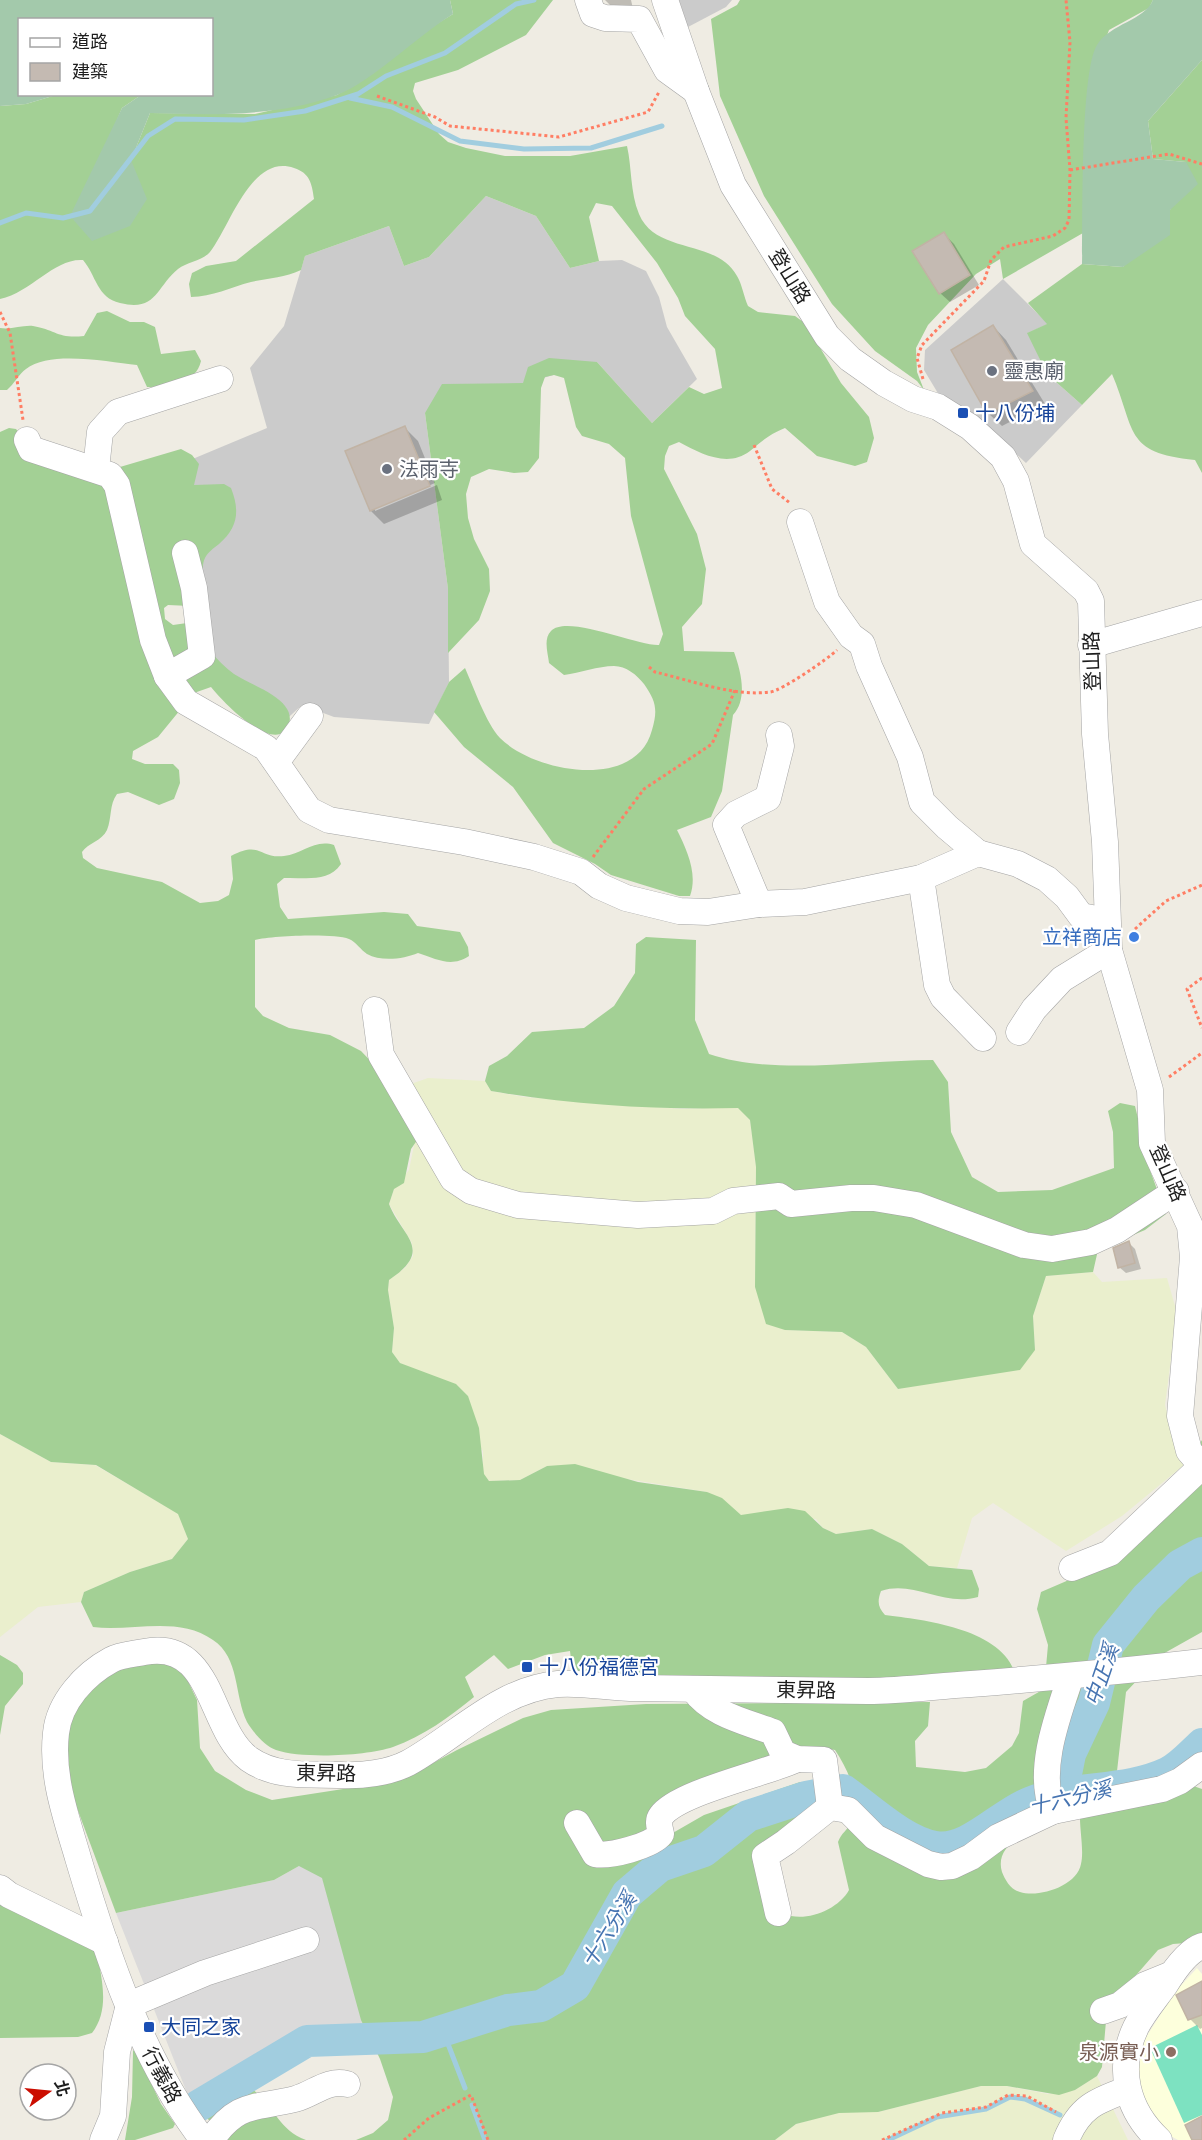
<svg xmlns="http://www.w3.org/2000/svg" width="1202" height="2140" font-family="'IBM Plex Sans','Noto Sans TC',sans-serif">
  <rect width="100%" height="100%" fill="#efece3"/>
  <path fill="#dbdada" d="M390 1860 374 2028 306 2032 254 2066 200 2094 187 2093 116 1913 274 1880 299 1866Z"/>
  <path fill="#fdffdc" d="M1197 1968 1202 1974V2140H1178L1169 2135 1143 2104 1137 2061 1143 2042 1174 1993Z"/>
  <g fill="#cbcbcb">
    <path d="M679 0H732L726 7 688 27Z"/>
    <path d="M486 196 536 216 570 268 599 261 622 260 646 271 659 297 667 327 697 379 652 423 597 362 425 413 448 589 449 682 429 724 334 717 302 705 280 725 202 656 183 463 267 428 250 368 284 326 305 256 389 226 404 266 429 257Z"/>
    <path d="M1003 279 1048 324 1028 333 1047 374 1082 405 1026 463 998 437 939 395 924 370 925 350Z"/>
  </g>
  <g fill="#eaefcd">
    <path d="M428 1078 485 1081 491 1091 524 1097 682 1109 738 1107 750 1120 756 1166 755 1287 785 1330 842 1332 866 1347 898 1389 946 1380 1035 1350 1033 1316 1046 1276 1093 1272 1102 1282 1167 1278 1177 1313 1165 1405 1175 1441 1190 1460 1122 1516 1066 1551 993 1503 972 1518 957 1568 929 1566 902 1544 872 1529 836 1534 823 1528 816 1519 741 1515 707 1492 547 1466 520 1480 489 1481 483 1474V1451L417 1371 400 1363 392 1352 394 1328 388 1290 389 1280 405 1268 413 1256 412 1243 389 1204 394 1189 409 1170 415 1141 394 1090Z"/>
    <path d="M0 1434 51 1462 95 1465 179 1514 188 1539 172 1559 130 1572 84 1592 81 1602 38 1607 0 1637Z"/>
    <path d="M1097 2076 1128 2140H775L796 2124 839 2112H878L981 2086H1007L1048 2094 1075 2090Z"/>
  </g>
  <g fill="#a3d095" fill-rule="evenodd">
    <path d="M450 0H553L526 35 458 70 415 83 413 91 416 99 439 134 448 142 466 148 505 156H570L627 146C632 168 630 192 639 214 656 255 716 238 737 276 742 284 744 297 748 306L758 312 795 316 806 324 841 383 869 417 874 438 867 462 855 466 817 456 785 428C770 434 762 441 750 451 728 468 701 454 679 442L669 446 665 456 664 469 697 534 706 569 702 604 682 627 684 651 734 652C741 672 748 698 733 715L722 791 711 817 677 830C687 850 698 874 690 896H679L611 875 595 864 553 843 513 787 464 747 434 712 449 682 465 668C474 688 486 723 500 738 535 773 636 791 652 730 658 710 656 701 644 684 637 675 626 666 614 666 598 666 580 673 564 675L549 663C548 653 543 639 551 631 567 614 637 646 659 645L663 634 631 516 625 458 609 444 582 436 576 427 564 378 554 375 545 377 541 388 539 458 528 472 514 473 489 469 471 477 466 494 468 518 474 539 489 569 490 591 479 620 448 653V589L425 413 442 384 523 383 528 367 549 358 597 362 652 423 689 387 704 394 722 388 715 349 685 316 678 298 657 263 612 206 596 203 589 217 599 261 570 268 536 216 486 196 429 257 404 266 389 226 305 256 301 270C284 278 268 278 251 282 231 287 212 297 191 297L189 284 192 273 206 266 236 261 314 199C312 184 310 173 294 168 251 153 230 227 210 252 202 261 187 262 178 269 156 287 157 312 120 303 97 298 96 275 83 260 54 258 32 292 0 299V106L26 104 56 95H141L122 108 111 134 131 160 150 113 255 114 337 95 380 68 427 30 453 14Z"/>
    <path d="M740 0H1153L1149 8 1109 30 1088 87 1083 233 1003 279 1000 259 976 274 928 325 916 348 917 372 924 390 917 381 875 351 832 304 764 196 720 96 711 19 737 5Z"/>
    <path d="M1202 60V473L1195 460C1123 453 1136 430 1112 374L1082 405 1047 374 1027 333 1047 324 1028 303 1082 264 1123 267 1170 210 1186 162 1153 159 1148 121Z"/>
    <path d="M107 311 130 322H144L155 327 161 354 195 350 201 361C196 384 168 387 147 387L137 365C108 362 50 350 26 369 19 374 14 384 7 390H0V328C11 330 22 325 33 326 56 330 58 339 84 336L97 313Z"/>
    <path d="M9 428 16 429 25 440 103 472 181 449 192 455 199 464 194 485 224 484 231 488C240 511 238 527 219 544 214 548 208 552 205 558 199 570 207 588 208 600L190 606 168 605 164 608 165 619 173 625 187 623C202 640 216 661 234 674 248 683 276 693 285 706 291 713 292 724 285 731 267 748 222 701 211 687L194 693 158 737 133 751 132 759 145 764H173L179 770 180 783 174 799 159 805 128 792 117 794C109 805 112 818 107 830 102 841 88 843 82 852L83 858 97 868 162 882 200 903 218 901 229 895 233 879 231 856C261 840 259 859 284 856 303 854 314 839 334 845L341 864C328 883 305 877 284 878L277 884 280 907 288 919 384 912 408 914 417 926 460 932 468 947 469 956C451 968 437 959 418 953 404 959 381 962 367 954 361 950 356 942 349 939 333 933 272 936 255 940V1007L263 1016 289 1028 330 1035 361 1051 382 1073 420 1136 411 1149 404 1183 394 1189 389 1204C402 1237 435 1249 389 1280L388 1290 394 1328 392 1352 400 1363 456 1384 468 1396 479 1428 484 1474 489 1481 520 1480 547 1466 575 1464 638 1482 707 1492 722 1498 741 1515 788 1508 805 1511 823 1528 836 1534 872 1529 902 1544 929 1566 972 1570 979 1589 978 1597C943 1607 914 1580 881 1591 877 1602 878 1607 885 1615 924 1620 997 1628 1014 1670L897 1680 573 1675 570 1651 545 1655 508 1669 494 1655 465 1677 474 1697C449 1717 424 1736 393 1747 367 1756 302 1759 276 1750 265 1746 253 1732 247 1722 234 1695 240 1658 213 1640 178 1615 132 1632 93 1627L81 1602 84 1592 130 1572 172 1559 188 1539 178 1514 96 1465 51 1462 0 1434V432Z"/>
    <path d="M646 937 696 940 695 1020 709 1054C773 1076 864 1060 933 1060L948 1082 951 1132 972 1177 998 1192 1052 1190 1114 1168 1113 1132 1108 1111 1120 1103 1135 1106 1151 1173 1166 1214 1145 1230 1098 1250 1093 1272 1046 1276 1033 1316 1035 1350 1020 1370 898 1389 866 1347 842 1332 785 1330 766 1324 755 1287 756 1167 750 1120 738 1108C656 1110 571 1105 491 1091L485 1081 489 1066 507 1056 532 1032 584 1028 614 1006 635 973 636 944Z"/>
    <path d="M1202 1440V1632L1161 1655 1126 1692 1116 1780 1179 1781 1202 1789V1958L1186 1943 1173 1944 1158 1950 1117 1997 1106 2021 1102 2067 1097 2076 1075 2090 1059 2095 1007 2086H981L878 2112 839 2113 796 2124 775 2140H356L373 2133 388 2120 393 2097 380 2059 361 2020 322 1878 299 1866 274 1880 116 1913 74 1800 63 1735 73 1707 94 1686 118 1669 145 1659 169 1662 185 1675 197 1700 200 1748 215 1771 246 1790 272 1800 382 1783 409 1776 457 1750 523 1718 551 1710 646 1704 930 1702 928 1726 915 1741 916 1767 965 1772 986 1768 1012 1746 1019 1733 1023 1701 1044 1689 1048 1645 1037 1609 1041 1592 1113 1561 1141 1542 1160 1519 1167 1481 1190 1460ZM829 1749 835 1750C849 1771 861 1798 851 1822 848 1830 841 1833 838 1842L849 1890C839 1908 812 1920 791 1916L783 1905 773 1856 821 1831C828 1813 820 1799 812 1783L800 1782 704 1815 671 1834 669 1817ZM1080 1818C1080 1832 1084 1851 1081 1864 1077 1886 1039 1898 1020 1892 1011 1890 1005 1880 1002 1872 991 1835 1056 1823 1080 1818Z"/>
    <path d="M0 1655 17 1665 23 1673V1684L5 1706 0 1735Z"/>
    <path d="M0 1901 96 1947C101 1977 111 2008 92 2033L78 2037 0 2038Z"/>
    <path d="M135 2049 161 2104 175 2124 173 2128 135 2140H125L132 2097 133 2051Z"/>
    <path d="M252 2089C275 2106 278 2130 306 2140H227L207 2118 206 2112 237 2093Z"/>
  </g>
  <g fill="#a3c9ab">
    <path d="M0 0H450L453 14C417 36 373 81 337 95 277 117 213 115 150 113L131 160 147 199 130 226 92 241 70 216 122 108 141 95 212 94V20H20V94L56 95 26 104 0 106Z"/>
    <path d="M1153 0H1202V60L1148 121 1153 159 1186 162 1198 184 1170 210V235L1123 267 1082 264C1083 223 1080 72 1097 45 1111 23 1144 21 1153 0Z"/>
  </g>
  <path fill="#7de2c1" d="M1197 2025 1202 2035V2115L1184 2123 1150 2048Z"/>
  <g fill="#0003">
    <path d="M605 0H631L634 13 616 11Z"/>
    <path d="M944 234 954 244 979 285 950 302 940 293Z"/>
    <path d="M993 326 1006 340 1045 404 1002 426 988 413Z"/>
    <path d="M405 428 418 441 435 483 375 508V511L437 485 442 500 384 524 371 511 347 452Z"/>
    <path d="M1129 1243 1135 1249 1141 1269 1126 1273 1119 1267Z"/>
    <path d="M1202 1982V2028L1200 2029 1190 2019Z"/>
  </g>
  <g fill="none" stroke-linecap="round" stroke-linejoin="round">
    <g stroke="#a1cddf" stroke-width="5">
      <path d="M350 98 392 107 460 141 524 149 591 148 662 126"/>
      <path d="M0 223 26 213 63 218 90 211 148 136 175 119 244 120 305 111 358 94 386 76 445 53 516 4 534 0"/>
      <path d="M443 2031 465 2088"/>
      <path d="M472 2105 485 2140"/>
      <path d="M888 2140 937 2117 986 2109 1010 2097 1025 2099 1060 2115"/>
    </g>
    <g stroke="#a1cddf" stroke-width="32">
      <path d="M1062 1794 1070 1754 1094 1703 1108 1645 1146 1598 1180 1565 1202 1553"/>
      <path d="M198 2106 307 2041 423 2037 508 2010 541 2006 575 1986 627 1894 660 1866 704 1851 748 1816 806 1797 843 1790C869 1808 905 1843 936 1847 968 1852 999 1815 1029 1803 1073 1785 1124 1793 1167 1773 1180 1767 1191 1754 1202 1744"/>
    </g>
  </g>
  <g fill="#c4bab2" stroke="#c1b3a4" stroke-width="1.5">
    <path d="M944 232 970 275 939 294 912 251Z"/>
    <path d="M993 325 1033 391 987 414 951 350Z"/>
    <path d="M405 426 430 486 370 511 345 451Z"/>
    <path d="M1129 1241 1135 1263 1118 1268 1113 1248Z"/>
    <path d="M1202 1981V2015L1188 2020 1176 1995Z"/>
    <path d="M1202 2116V2140H1192L1185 2125Z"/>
  </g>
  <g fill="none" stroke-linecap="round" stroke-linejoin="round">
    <g stroke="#a4a4a4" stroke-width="27">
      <g id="minor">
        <path d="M588 0 593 14 605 18 639 19 667 70 696 91"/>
        <path d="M665 0 696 91 733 185 827 336 850 359 884 383 913 399 938 407 970 427 1003 457 1016 481 1033 544 1086 591 1091 601 1095 734 1105 842 1109 950 1150 1090 1152 1143 1190 1226 1193 1257 1180 1416 1189 1451 1202 1466"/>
        <path d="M27 440 31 449 110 475 117 485 153 640 167 676 186 702 266 748 309 810 329 820 464 842 534 857 581 872 599 886 626 898 679 911 708 912 759 904 805 902 921 878 978 853 1018 864 1047 879 1067 897 1081 916 1107 921"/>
        <path d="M96 469 100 432 118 412 220 379"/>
        <path d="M800 522 827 602 851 636 862 644 869 666 910 757 922 802 947 827 978 853"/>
        <path d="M1091 645 1202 613"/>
        <path d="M167 676 202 656 194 588 185 553"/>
        <path d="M277 761 310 716"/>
        <path d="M921 878 937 985 943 997 983 1038"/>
        <path d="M759 904 726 825 736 814 768 798 781 746 779 735"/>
        <path d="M375 1010 381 1055 453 1179 471 1191 518 1205 638 1215 713 1211 733 1201 779 1196 791 1204 851 1198H874L916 1205 1024 1245 1052 1249 1091 1242 1117 1230 1176 1191"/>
        <path d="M1019 1032 1034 1009 1062 979 1109 950"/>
        <path d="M1072 1568 1110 1553 1202 1466"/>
        <path d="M693 1689C712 1715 744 1721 773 1732L783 1753 797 1759 824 1760 830 1807"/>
        <path d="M1053 1811C1036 1771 1058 1715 1071 1676"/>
        <path d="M577 1823 595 1854C609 1857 652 1846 661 1834 660 1828 657 1821 661 1816 678 1792 768 1773 797 1759"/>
        <path d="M0 1888 9 1895 105 1942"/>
        <path d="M778 1913 765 1856 786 1842 830 1807 848 1810 875 1837 928 1864 941 1867 952 1866 971 1857 998 1837 1053 1811 1162 1789 1180 1781 1202 1765"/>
        <path d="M129 2005 205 1973 306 1940"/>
        <path d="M1103 2011 1120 2005 1145 1985 1172 1974"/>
        <path d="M103 2140 113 2116 117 2052 129 2005"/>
        <path d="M203 2140C141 2058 107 1956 78 1858 66 1817 51 1776 56 1733 59 1702 85 1674 111 1660 120 1655 134 1654 144 1652 214 1638 208 1729 249 1759 276 1778 309 1774 341 1775 361 1776 389 1773 408 1763 457 1736 499 1689 558 1684 583 1682 610 1688 636 1688 713 1689 790 1690 868 1691 902 1691 937 1686 971 1684 1048 1678 1125 1671 1202 1662"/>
        <path d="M211 2140C238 2101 255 2109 295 2099 314 2094 327 2079 347 2084"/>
        <path d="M1066 2140C1079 2108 1095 2101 1126 2090"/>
        <path d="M1159 2140C1127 2110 1116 2069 1136 2027 1143 2013 1155 1999 1165 1985 1173 1972 1187 1951 1202 1946"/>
      </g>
    </g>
    <g stroke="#ff7e64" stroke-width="3" stroke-dasharray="3 3" stroke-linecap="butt">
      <path d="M377 96 435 117 450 126 559 137 648 112 659 92"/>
      <path d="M1070 170 1169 154 1202 164"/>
      <path d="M0 312 10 333 23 420"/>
      <path d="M923 379 917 358 922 345 984 281 991 260 1004 247 1053 236 1065 228 1069 220 1070 170 1066 118 1070 42 1066 0"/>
      <path d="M754 445 772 489 790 503"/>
      <path d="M649 667 655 672C690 680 734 697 770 692 781 691 828 659 837 650"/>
      <path d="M593 857 644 789 712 744 735 690"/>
      <path d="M1135 929 1166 901 1202 885"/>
      <path d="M1202 978 1187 989 1202 1028"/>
      <path d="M1169 1077 1202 1053"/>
      <path d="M404 2140 429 2118 471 2095 488 2140"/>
      <path d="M882 2140 942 2113 986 2107 1008 2095 1027 2096 1056 2112"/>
    </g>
    <use href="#minor" stroke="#fff" stroke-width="26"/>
  </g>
  <g fill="#6b7280" stroke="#fff" stroke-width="2">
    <circle cx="992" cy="371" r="6"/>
    <circle cx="387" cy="469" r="6"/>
  </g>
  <g fill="#1a4fb4" stroke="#fff" stroke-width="2">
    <rect x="957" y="407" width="12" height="12" rx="3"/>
    <rect x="521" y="1661" width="12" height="12" rx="3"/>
    <rect x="143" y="2021" width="12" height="12" rx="3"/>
  </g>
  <circle fill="#3f7fe0" stroke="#fff" stroke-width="2" cx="1134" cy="937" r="6"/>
  <circle fill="#8d6e63" stroke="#fff" stroke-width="2" cx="1171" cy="2052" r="6"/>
  <g text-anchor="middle" stroke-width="4.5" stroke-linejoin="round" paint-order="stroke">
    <g font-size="20" fill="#1d1d1d" stroke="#fff">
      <text transform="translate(790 276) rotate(58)" y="7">登山路</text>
      <text transform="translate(1092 661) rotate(-92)" y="7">登山路</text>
      <text transform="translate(1168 1173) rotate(66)" y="7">登山路</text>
      <text transform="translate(806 1690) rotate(1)" y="7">東昇路</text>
      <text transform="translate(326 1773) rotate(1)" y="7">東昇路</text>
      <text transform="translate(162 2075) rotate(62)" y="7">行義路</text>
    </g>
    <g font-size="20" fill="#5b616d" stroke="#fff" text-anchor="start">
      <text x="1004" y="378">靈惠廟</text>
      <text x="399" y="476">法雨寺</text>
    </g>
    <g font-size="20" fill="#164399" stroke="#fff" text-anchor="start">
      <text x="975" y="420">十八份埔</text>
      <text x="539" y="1674">十八份福德宮</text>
      <text x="161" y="2034">大同之家</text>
    </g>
    <g font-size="20" fill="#366cbe" stroke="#fff" text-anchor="end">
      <text x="1122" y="944">立祥商店</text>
    </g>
    <g font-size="20" fill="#785e54" stroke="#fff" text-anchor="end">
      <text x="1159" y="2059">泉源實小</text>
    </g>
    <g font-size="21" font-style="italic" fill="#4674b1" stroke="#fff">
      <text transform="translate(1102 1675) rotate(-71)" y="7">中正溪</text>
      <text transform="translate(1070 1798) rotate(-13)" y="7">十六分溪</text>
      <text transform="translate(609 1930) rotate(-58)" y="7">十六分溪</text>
    </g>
  </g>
  <rect x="18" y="18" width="195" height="78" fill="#ffffff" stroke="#a5a5a5" stroke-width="1.5"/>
  <rect x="30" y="38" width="30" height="9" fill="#ffffff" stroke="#a5a5a5" stroke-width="1.5"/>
  <text x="72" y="48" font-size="18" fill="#1d1d1d">道路</text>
  <rect x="30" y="63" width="30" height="18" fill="#c4bab2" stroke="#a5a5a5" stroke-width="1.5"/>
  <text x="72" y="78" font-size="18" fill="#1d1d1d">建築</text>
  <g transform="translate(48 2092) rotate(75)"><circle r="28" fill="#ffffff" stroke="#a5a5a5" stroke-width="1.5"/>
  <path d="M0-4.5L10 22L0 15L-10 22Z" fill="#cb0d00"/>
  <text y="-9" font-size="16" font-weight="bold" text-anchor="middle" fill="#1d1d1d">北</text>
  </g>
</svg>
